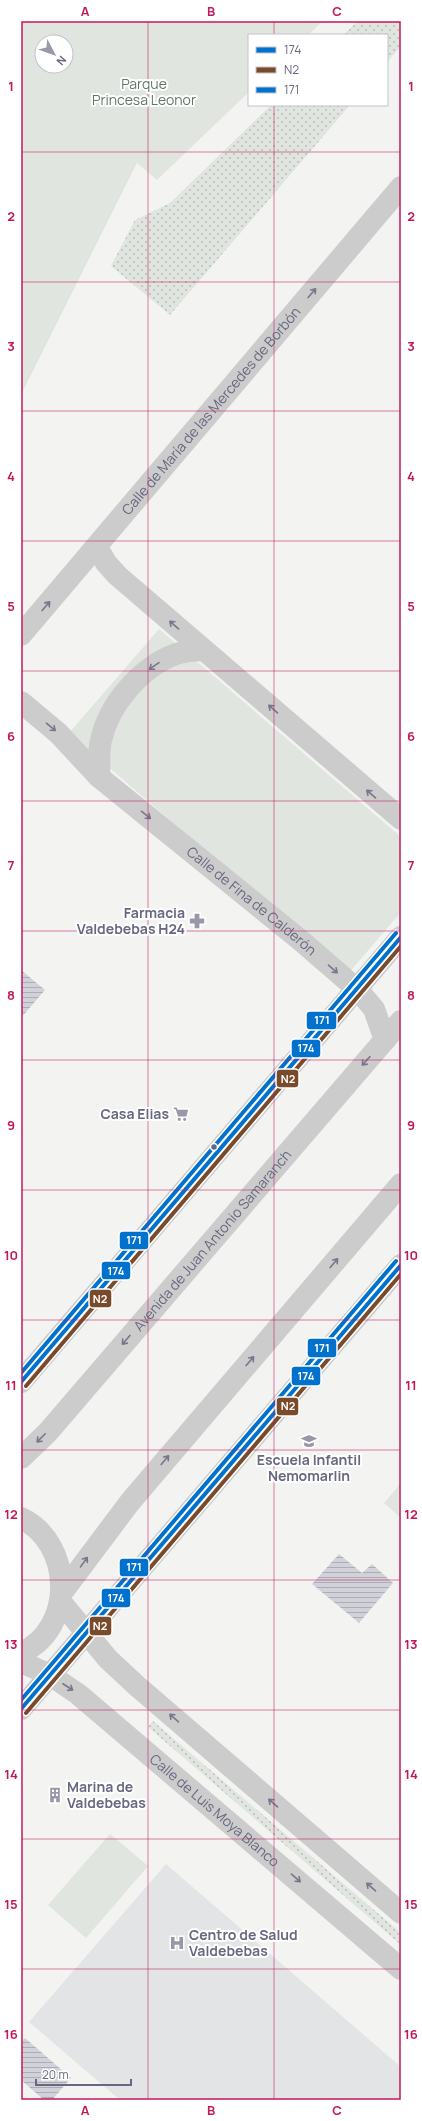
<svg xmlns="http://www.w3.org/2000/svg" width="422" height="2121" font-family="Manrope,sans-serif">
  <defs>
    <pattern id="grass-dots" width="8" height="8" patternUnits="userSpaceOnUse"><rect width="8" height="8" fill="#e0e5e0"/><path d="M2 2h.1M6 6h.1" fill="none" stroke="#b9bdbb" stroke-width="1.8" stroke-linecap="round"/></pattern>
    <pattern id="water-rules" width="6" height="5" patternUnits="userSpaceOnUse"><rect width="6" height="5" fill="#d1d2d9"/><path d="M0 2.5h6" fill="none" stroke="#adaeb5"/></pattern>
  </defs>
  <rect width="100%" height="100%" fill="#f3f4f2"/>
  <path fill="#e3e4e5" d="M166 1864 401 2067V2100H120L29 2022Z"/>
  <g fill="url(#grass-dots)">
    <path d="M358 21H401V46L387 62V35H343Z"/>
    <path d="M271 105H350L170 315 111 266 135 220 170 203Z"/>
    <path d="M153 1721 401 1933V1945L148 1727Z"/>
  </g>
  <g fill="#e0e5e0" fill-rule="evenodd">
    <path d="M21 21H323L308 35H249V92L157 180 137 163 21 395ZM42 42H66V66H42Z"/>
    <path d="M159 629 401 837V912L348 974 69 733Z"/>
    <path d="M401 1483V1518L384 1503Z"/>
    <path d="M110 1834 148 1866 86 1938 48 1905Z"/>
  </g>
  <g fill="url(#water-rules)">
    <path d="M21 970 45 990 21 1018Z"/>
    <path d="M339 1554 362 1573 372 1564 393 1583 359 1623 312 1584Z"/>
    <path d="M25 2038 71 2078 52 2100H44L21 2080V2042Z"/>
  </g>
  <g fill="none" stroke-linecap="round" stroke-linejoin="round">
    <g stroke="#cccccd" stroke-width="22">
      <path d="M97 547 106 563 118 576 401 819"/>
      <path id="s1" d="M21 635 401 187"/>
      <path id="s2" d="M21 702 58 733 99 777 299 939 358 990 374 1009 385 1040"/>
      <path d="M99 777C100 765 98 751 101 740 109 704 141 667 176 654 184 651 194 651 203 650"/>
      <path d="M21 1382 401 937"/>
      <path id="s3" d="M21 1458 48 1432 401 1021"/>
      <path d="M21 1518C73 1543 76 1628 21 1653"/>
      <path d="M61 1594 130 1502 401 1184"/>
      <path d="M60 1601 108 1659 137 1686 401 1913"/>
      <path id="s4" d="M21 1662 50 1675 78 1694 401 1969"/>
      <path d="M21 1709 401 1265"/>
    </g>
    <g stroke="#fff" stroke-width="7">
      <g id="bus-1">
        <path d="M21 1382 401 937"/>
        <path d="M21 1709 401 1265"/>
      </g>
    </g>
    <g stroke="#fff" stroke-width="7">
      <g id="bus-2">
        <path d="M26 1386 401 946"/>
        <path d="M26 1713 401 1274"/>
      </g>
    </g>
    <g stroke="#fff" stroke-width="7">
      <g id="bus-3">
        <path d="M21 1373 396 933"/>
        <path d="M21 1700 396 1261"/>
      </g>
    </g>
    <use href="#bus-1" stroke="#0072ce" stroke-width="4"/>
    <use href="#bus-2" stroke="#7a4b2a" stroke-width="4"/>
    <use href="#bus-3" stroke="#0072ce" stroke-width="4"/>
  </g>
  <defs><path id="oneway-shaft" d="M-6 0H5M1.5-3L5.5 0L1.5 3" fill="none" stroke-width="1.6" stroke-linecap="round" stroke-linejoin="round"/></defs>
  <g stroke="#76768c">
    <use href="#oneway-shaft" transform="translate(312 293) rotate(-50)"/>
    <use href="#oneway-shaft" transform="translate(46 606) rotate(-49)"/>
    <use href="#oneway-shaft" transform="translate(174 625) rotate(-139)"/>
    <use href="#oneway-shaft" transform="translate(154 666) rotate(145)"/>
    <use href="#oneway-shaft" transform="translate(273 709) rotate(-139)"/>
    <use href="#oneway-shaft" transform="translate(51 727) rotate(40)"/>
    <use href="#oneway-shaft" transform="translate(371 794) rotate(-139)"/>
    <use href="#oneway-shaft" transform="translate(146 815) rotate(39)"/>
    <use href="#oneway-shaft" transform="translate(333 969) rotate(41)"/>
    <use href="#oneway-shaft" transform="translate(366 1061) rotate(132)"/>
    <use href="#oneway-shaft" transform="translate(334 1263) rotate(-50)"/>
    <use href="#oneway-shaft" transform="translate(126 1340) rotate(131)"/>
    <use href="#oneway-shaft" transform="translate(250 1361) rotate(-50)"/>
    <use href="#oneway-shaft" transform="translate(41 1438) rotate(135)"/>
    <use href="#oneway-shaft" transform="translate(165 1460) rotate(-50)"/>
    <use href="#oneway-shaft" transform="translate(84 1562) rotate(-54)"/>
    <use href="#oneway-shaft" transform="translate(68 1687) rotate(33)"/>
    <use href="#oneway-shaft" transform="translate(174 1718) rotate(-139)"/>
    <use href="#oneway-shaft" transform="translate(273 1803) rotate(-139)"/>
    <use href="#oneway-shaft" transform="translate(296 1878) rotate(41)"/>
    <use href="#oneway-shaft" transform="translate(371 1887) rotate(-139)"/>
  </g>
  <path fill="none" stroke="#c2185b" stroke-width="1" stroke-opacity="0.55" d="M148 21V2100M274 21V35M274 105V2100M21 152H401M21 282H401M21 411H401M21 541H401M21 671H401M21 801H401M21 931H401M21 1060H401M21 1190H401M21 1320H401M21 1450H401M21 1580H401M21 1710H401M21 1839H401M21 1969H401"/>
  <defs>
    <g id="pharmacy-bare" transform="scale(1.2)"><path d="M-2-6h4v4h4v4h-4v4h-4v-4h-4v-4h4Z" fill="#9898a8" stroke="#fff" stroke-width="2.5" paint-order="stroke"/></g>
    <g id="supermarket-bare" transform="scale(1.2)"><path d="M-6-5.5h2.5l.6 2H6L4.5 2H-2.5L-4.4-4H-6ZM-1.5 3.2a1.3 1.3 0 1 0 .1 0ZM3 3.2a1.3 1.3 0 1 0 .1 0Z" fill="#9898a8" stroke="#fff" stroke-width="2.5" paint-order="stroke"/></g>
    <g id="school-bare" transform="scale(1.2)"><path d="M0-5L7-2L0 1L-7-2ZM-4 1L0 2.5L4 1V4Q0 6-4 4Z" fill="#9898a8" stroke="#fff" stroke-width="2.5" paint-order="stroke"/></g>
    <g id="building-bare" transform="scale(1.2)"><path d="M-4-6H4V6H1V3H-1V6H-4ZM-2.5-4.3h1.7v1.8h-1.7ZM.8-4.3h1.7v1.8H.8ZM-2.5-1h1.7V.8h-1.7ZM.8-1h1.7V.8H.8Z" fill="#9898a8" stroke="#fff" stroke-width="2.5" paint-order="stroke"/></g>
    <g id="hospital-bare" transform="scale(1.2)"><path d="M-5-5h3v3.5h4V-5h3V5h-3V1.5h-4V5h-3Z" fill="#9898a8" stroke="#fff" stroke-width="2.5" paint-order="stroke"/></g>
  </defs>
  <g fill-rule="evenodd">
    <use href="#pharmacy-bare" x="197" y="921"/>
    <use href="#supermarket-bare" x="181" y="1114"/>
    <use href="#school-bare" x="309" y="1441"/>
    <use href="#building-bare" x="55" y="1795"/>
    <use href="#hospital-bare" x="177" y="1943"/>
  </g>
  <circle fill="#676780" stroke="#fff" stroke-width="1.5" cx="214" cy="1147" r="3.5"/>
  <g text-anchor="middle" stroke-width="4" stroke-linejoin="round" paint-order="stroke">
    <g font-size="14" fill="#65776b" stroke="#fff">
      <text x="144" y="89">Parque<tspan x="144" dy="16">Princesa Leonor</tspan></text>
    </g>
    <g font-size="14" fill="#676780" stroke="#fff">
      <text dy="5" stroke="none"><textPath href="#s1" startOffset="294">Calle de María de las Mercedes de Borbón</textPath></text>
      <text dy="5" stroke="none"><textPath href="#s2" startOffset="305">Calle de Fina de Calderón</textPath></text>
      <text dy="5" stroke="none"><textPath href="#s3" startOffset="290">Avenida de Juan Antonio Samaranch</textPath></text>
      <text dy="5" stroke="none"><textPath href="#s4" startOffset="245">Calle de Luis Moya Blanco</textPath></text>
    </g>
    <g font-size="14" font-weight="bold" fill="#676780" stroke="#fff" text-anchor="end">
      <text x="185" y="918">Farmacia<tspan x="185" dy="16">Valdebebas H24</tspan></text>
      <text x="169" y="1119">Casa Elias</text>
      <text x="309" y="1465" text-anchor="middle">Escuela Infantil<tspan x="309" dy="16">Nemomarlin</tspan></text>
      <text x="67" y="1792" text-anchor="start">Marina de<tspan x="67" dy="16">Valdebebas</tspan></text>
      <text x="189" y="1940" text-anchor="start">Centro de Salud<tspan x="189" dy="16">Valdebebas</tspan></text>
    </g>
  </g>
  <g stroke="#fff" stroke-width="1.5">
    <rect x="306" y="1011" width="31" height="19" rx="4" fill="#0072ce"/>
    <rect x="291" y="1039" width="30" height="19" rx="4" fill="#0072ce"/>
    <rect x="276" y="1069" width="23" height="19" rx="4" fill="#7a4b2a"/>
    <rect x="119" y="1231" width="30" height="19" rx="4" fill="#0072ce"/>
    <rect x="101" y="1261" width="30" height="19" rx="4" fill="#0072ce"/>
    <rect x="89" y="1289" width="23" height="19" rx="4" fill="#7a4b2a"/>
    <rect x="307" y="1338" width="30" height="20" rx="4" fill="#0072ce"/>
    <rect x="291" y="1366" width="30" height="20" rx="4" fill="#0072ce"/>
    <rect x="276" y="1397" width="23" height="19" rx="4" fill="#7a4b2a"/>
    <rect x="119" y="1558" width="30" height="19" rx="4" fill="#0072ce"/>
    <rect x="101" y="1588" width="30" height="20" rx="4" fill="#0072ce"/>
    <rect x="89" y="1616" width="23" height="20" rx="4" fill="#7a4b2a"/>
  </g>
  <g font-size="11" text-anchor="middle" font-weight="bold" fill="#fff">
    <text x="322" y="1024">171</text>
    <text x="306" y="1052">174</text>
    <text x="288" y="1083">N2</text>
    <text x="134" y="1244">171</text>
    <text x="116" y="1275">174</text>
    <text x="100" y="1303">N2</text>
    <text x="322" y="1352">171</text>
    <text x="306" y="1380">174</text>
    <text x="288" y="1410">N2</text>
    <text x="134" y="1571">171</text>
    <text x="116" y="1602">174</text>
    <text x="100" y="1630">N2</text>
  </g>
  <rect width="422" height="2121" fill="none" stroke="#ffffff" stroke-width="44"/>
  <rect x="248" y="34" width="140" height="72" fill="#ffffff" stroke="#c2c2cc"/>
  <rect x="256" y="47" width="20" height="6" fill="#0072ce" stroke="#c2c2cc"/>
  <text x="284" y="54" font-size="12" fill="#676780">174</text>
  <rect x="256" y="67" width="20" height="6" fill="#7a4b2a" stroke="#c2c2cc"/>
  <text x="284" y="74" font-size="12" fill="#676780">N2</text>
  <rect x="256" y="87" width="20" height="6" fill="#0072ce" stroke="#c2c2cc"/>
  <text x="284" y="94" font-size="12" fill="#676780">171</text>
  <g transform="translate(54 54) rotate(131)"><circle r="19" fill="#ffffff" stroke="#c2c2cc"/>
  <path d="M0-3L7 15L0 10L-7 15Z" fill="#9898a8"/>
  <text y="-6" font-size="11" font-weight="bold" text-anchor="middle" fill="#676780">N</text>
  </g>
  <path d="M36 2079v6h95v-6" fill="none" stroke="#676780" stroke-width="2"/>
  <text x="42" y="2079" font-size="12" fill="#676780" stroke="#ffffff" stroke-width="3" paint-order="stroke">20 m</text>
  <rect x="22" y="22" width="378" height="2077" fill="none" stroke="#c2185b" stroke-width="1.5"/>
  <g font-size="13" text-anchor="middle" font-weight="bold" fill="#c2185b">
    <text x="85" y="16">A</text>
    <text x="211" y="16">B</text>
    <text x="337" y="16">C</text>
    <text x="11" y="91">1</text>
    <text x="411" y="91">1</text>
    <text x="11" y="221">2</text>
    <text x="411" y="221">2</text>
    <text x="11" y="351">3</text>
    <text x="411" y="351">3</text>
    <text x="11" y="481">4</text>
    <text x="411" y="481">4</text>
    <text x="11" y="611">5</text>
    <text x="411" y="611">5</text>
    <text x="11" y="741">6</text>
    <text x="411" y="741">6</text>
    <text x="11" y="870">7</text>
    <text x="411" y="870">7</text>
    <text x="11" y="1000">8</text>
    <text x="411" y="1000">8</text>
    <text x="11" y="1130">9</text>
    <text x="411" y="1130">9</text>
    <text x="11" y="1260">10</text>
    <text x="411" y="1260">10</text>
    <text x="11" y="1390">11</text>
    <text x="411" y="1390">11</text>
    <text x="11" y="1519">12</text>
    <text x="411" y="1519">12</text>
    <text x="11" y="1649">13</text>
    <text x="411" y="1649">13</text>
    <text x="11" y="1779">14</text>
    <text x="411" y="1779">14</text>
    <text x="11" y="1909">15</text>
    <text x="411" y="1909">15</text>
    <text x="11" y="2039">16</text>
    <text x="411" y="2039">16</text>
    <text x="85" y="2115">A</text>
    <text x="211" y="2115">B</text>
    <text x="337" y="2115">C</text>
  </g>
</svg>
